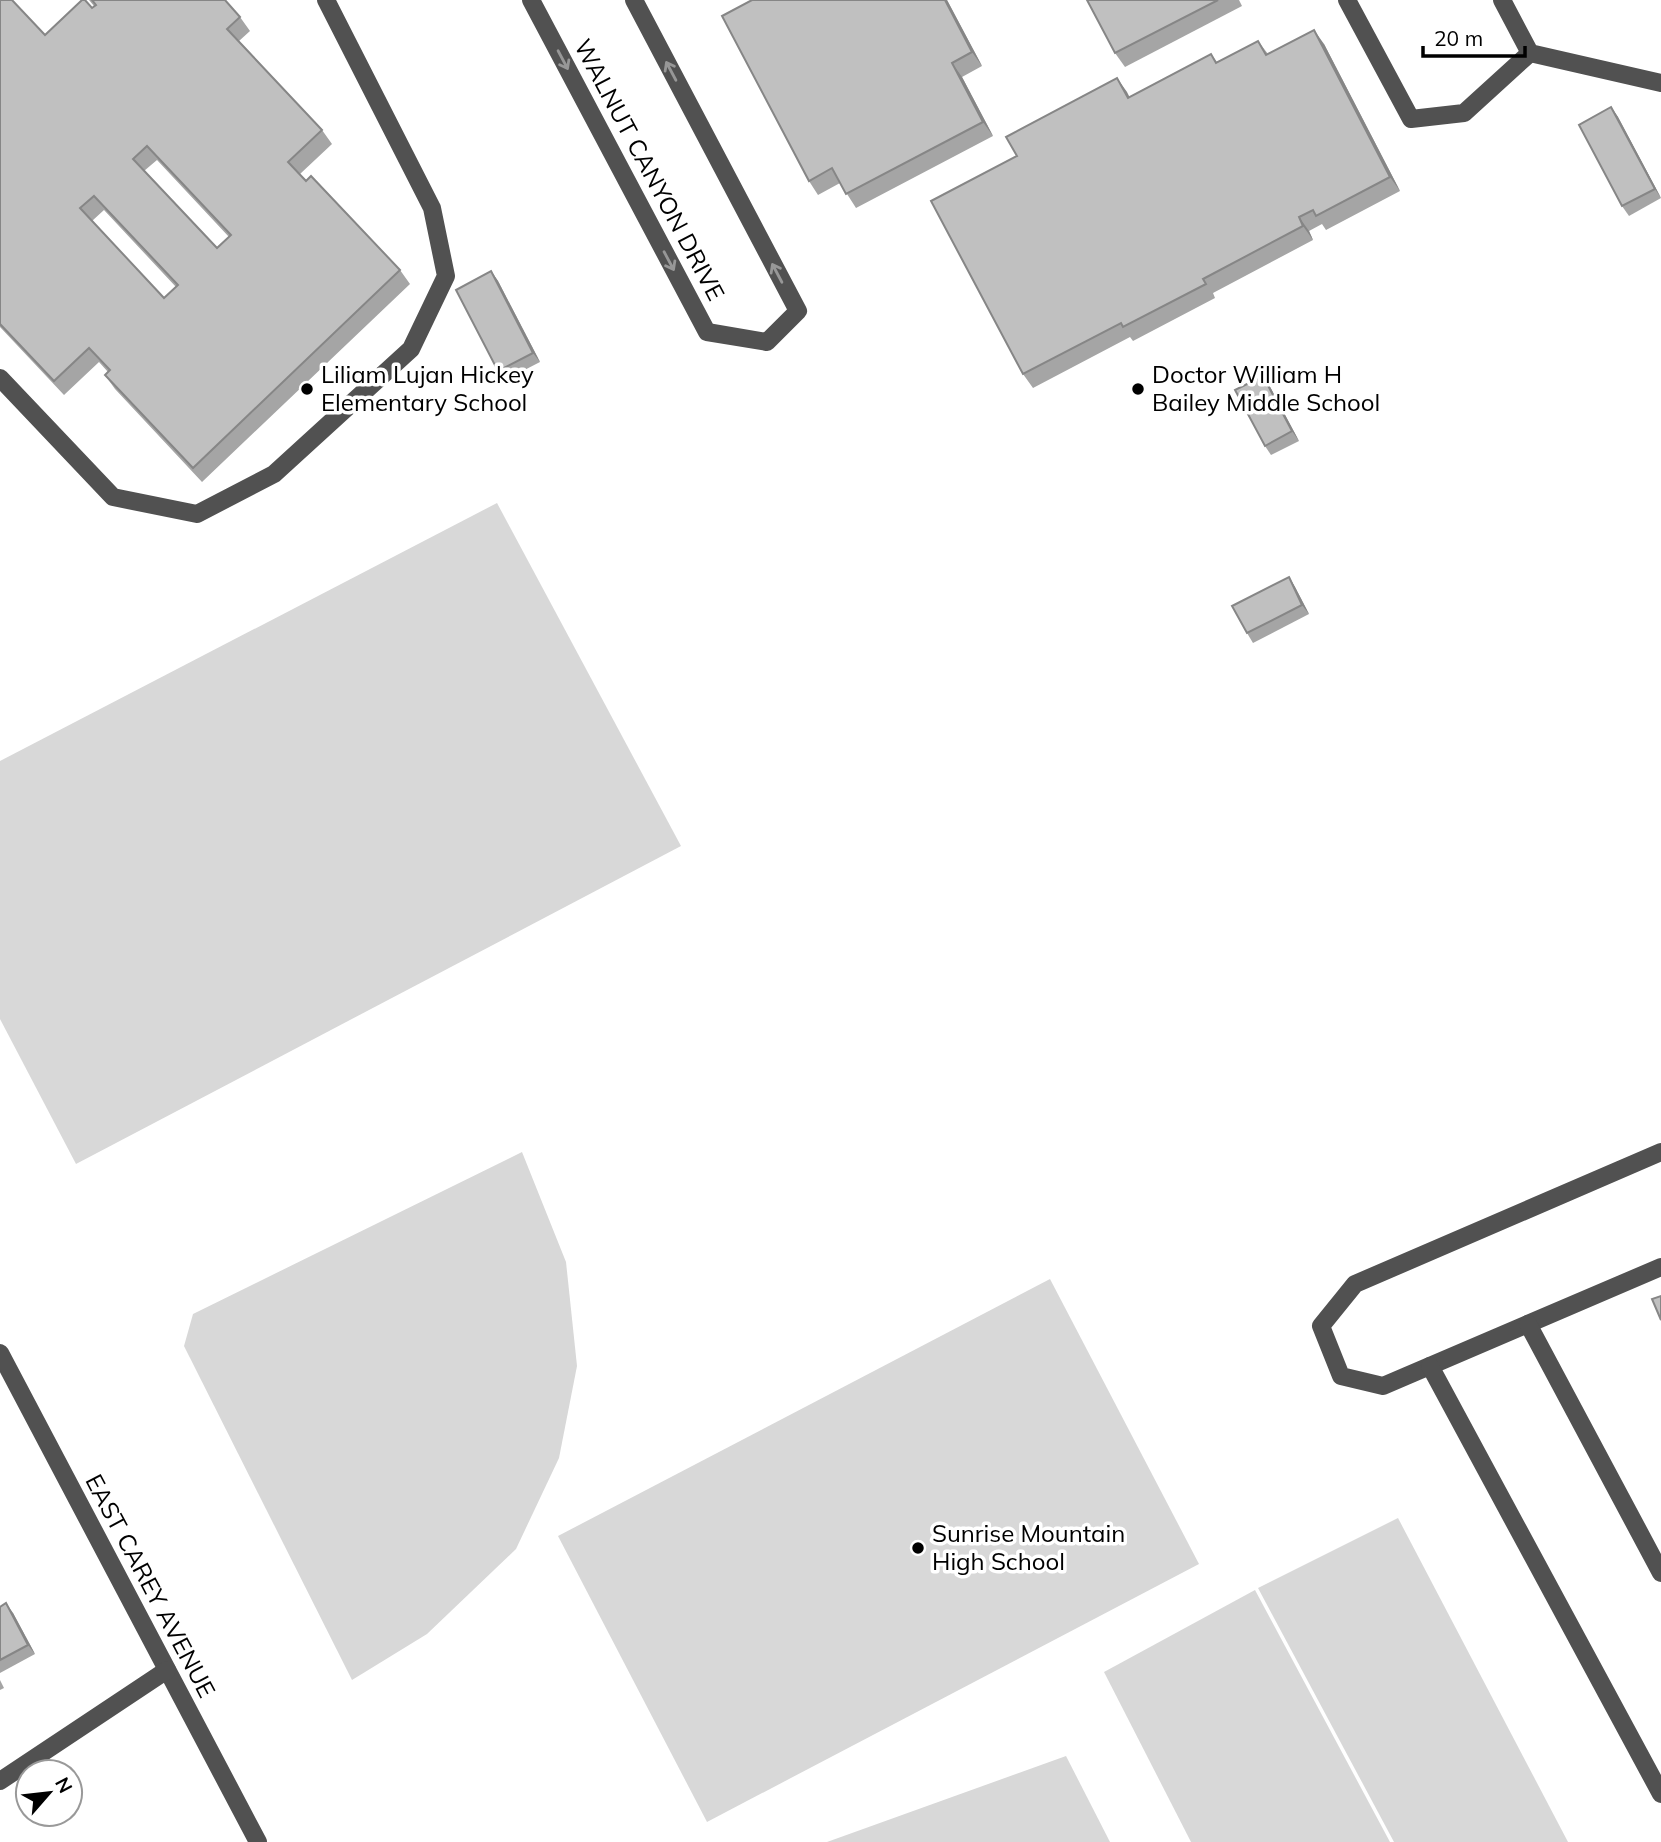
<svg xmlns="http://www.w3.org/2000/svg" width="1661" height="1842" font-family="Mulish,sans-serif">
  <rect width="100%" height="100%" fill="#fff"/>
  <g fill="#d8d8d8">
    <path d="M497 503 681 846 76 1164 0 1019V761Z"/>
    <path d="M522 1152 566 1262 577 1366 559 1458 516 1549 427 1634 352 1680 184 1346 193 1314Z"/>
    <path d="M1050 1279 1199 1564 707 1822 558 1536Z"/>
    <path d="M1398 1518 1568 1842H1394L1258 1588Z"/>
    <path d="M1255 1590 1390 1842H1191L1104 1672Z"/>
    <path d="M1066 1756 1110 1842H827Z"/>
  </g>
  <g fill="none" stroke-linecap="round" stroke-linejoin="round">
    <g stroke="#515151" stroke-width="18">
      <path d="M531 0 707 332 767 342 798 311 634 0"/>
      <path d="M1347 0 1411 119 1464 113 1530 53"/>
      <path d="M1502 0 1530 53 1661 83"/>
      <path d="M0 378 113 497 197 514 274 474 411 349 446 276 432 208 326 0"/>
      <path d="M1661 1152 1355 1284 1321 1326 1341 1376 1383 1386 1661 1267"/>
      <path d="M1528 1324 1661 1573"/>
      <path d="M0 1353 258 1842"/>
      <path d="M1430 1366 1661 1794"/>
      <path d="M0 1781 167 1670"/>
    </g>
  </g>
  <g fill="#a5a5a5" fill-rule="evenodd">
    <path d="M0 0 45 35 92 8 94 6 89 0H225L240 17 250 31 239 41 322 130 332 144 300 174 400 270 410 284 202 482 115 389 105 375 108 372 99 362 64 395 0 327ZM157 160 229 237 217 248 144 171ZM104 210 176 287 164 298 92 221Z"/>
    <path d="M752 0H947L982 66 962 77 993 136 856 208 840 183 818 195 809 181Z"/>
    <path d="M1087 0H1239L1242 6 1125 67 1115 53Z"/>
    <path d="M1258 41 1268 54 1324 44 1400 191 1326 230 1322 224 1309 231 1313 240 1213 293 1215 298 1133 341 1130 337 1033 388 1023 374 1017 156 1117 78 1129 97 1211 54 1217 62Z"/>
    <path d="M1611 107 1618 117 1661 198 1629 216 1622 206Z"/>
    <path d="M491 271 498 281 540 362 505 380 498 371Z"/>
    <path d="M1269 385 1299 441 1271 455 1265 446Z"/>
    <path d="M1289 577 1295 587 1309 614 1253 643 1247 633Z"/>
    <path d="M0 1607 13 1613 35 1654 0 1673Z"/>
    <path d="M0 1680 4 1688 0 1690Z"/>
  </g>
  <g fill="#868686">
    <path d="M945 0H947L982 66 972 52Z"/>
    <path d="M1314 30 1324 44 1400 191 1390 177Z"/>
    <path d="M952 63 962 77 993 136 983 122Z"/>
    <path d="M1117 78 1127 92 1137 112 1128 98Z"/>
    <path d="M1611 107 1618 117 1661 198 1655 189Z"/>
    <path d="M1299 217 1309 231 1313 240 1303 226Z"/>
    <path d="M491 271 498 281 540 362 533 353Z"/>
    <path d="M1263 376 1269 385 1299 441 1292 431Z"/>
    <path d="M1289 577 1295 587 1309 614 1302 605Z"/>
    <path d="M6 1603 13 1613 35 1654 28 1645Z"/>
  </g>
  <g fill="#c0c0c0" stroke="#868686" stroke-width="2" fill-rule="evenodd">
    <path d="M0 0H12L45 35 82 0H85L92 8 96 5 92 0H225L240 17 227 29 322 130 288 162 306 181 311 176 400 270 193 468 105 375 110 370 89 348 54 381 0 324ZM147 146 231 235 217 248 133 159ZM94 196 178 285 164 298 80 208Z"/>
    <path d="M752 0H945L972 52 952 63 983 122 846 194 832 168 809 181 722 16Z"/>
    <path d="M1087 0H1218L1115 53Z"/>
    <path d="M1314 30 1390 177 1316 216 1313 210 1299 217 1303 226 1203 279 1206 284 1123 327 1121 323 1023 374 931 201 1017 156 1006 137 1117 78 1128 98 1211 54 1216 63 1258 41 1266 55Z"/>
    <path d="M1611 107 1655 189 1622 206 1579 125Z"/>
    <path d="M491 271 533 353 498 371 456 290Z"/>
    <path d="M1263 376 1292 431 1265 446 1235 390Z"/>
    <path d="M1289 577 1302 605 1247 633 1232 606Z"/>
    <path d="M1661 1296V1320L1652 1299Z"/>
    <path d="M6 1603 28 1645 0 1660V1607Z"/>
  </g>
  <defs><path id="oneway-shaft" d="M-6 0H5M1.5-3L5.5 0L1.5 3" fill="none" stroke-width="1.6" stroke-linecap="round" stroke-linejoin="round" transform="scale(1.75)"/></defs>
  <g stroke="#979797">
    <use href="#oneway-shaft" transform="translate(563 60) rotate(62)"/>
    <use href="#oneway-shaft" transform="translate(671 71) rotate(-118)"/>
    <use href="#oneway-shaft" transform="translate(669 261) rotate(62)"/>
    <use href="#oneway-shaft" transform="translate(777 273) rotate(-118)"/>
  </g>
  <g fill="#000" stroke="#fff" stroke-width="2.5">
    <circle cx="307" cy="389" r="7"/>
    <circle cx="1138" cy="389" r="7"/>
    <circle cx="918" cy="1548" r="7"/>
  </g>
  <g text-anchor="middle" stroke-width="7" stroke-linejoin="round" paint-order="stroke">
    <g font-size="24" fill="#000" stroke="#fff">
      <text transform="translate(649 170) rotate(62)" y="8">WALNUT CANYON DRIVE</text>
      <text transform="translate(150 1586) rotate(62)" y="8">EAST CAREY AVENUE</text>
    </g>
    <g font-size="24" fill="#000" stroke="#fff" text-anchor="start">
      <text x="321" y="383">Liliam Lujan Hickey<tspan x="321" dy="28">Elementary School</tspan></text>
      <text x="1152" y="383">Doctor William H<tspan x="1152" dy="28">Bailey Middle School</tspan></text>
      <text x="932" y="1542">Sunrise Mountain<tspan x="932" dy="28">High School</tspan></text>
    </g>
  </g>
  <g transform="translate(49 1793) rotate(62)"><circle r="33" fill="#ffffff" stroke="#999999" stroke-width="2"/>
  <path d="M0-5L12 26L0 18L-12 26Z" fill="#000000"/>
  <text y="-10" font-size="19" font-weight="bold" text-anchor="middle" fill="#000000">N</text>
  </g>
  <path d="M1423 46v10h102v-10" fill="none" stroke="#000000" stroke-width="3.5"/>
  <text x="1434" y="46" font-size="21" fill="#000000" stroke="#ffffff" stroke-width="5" paint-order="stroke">20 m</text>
</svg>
